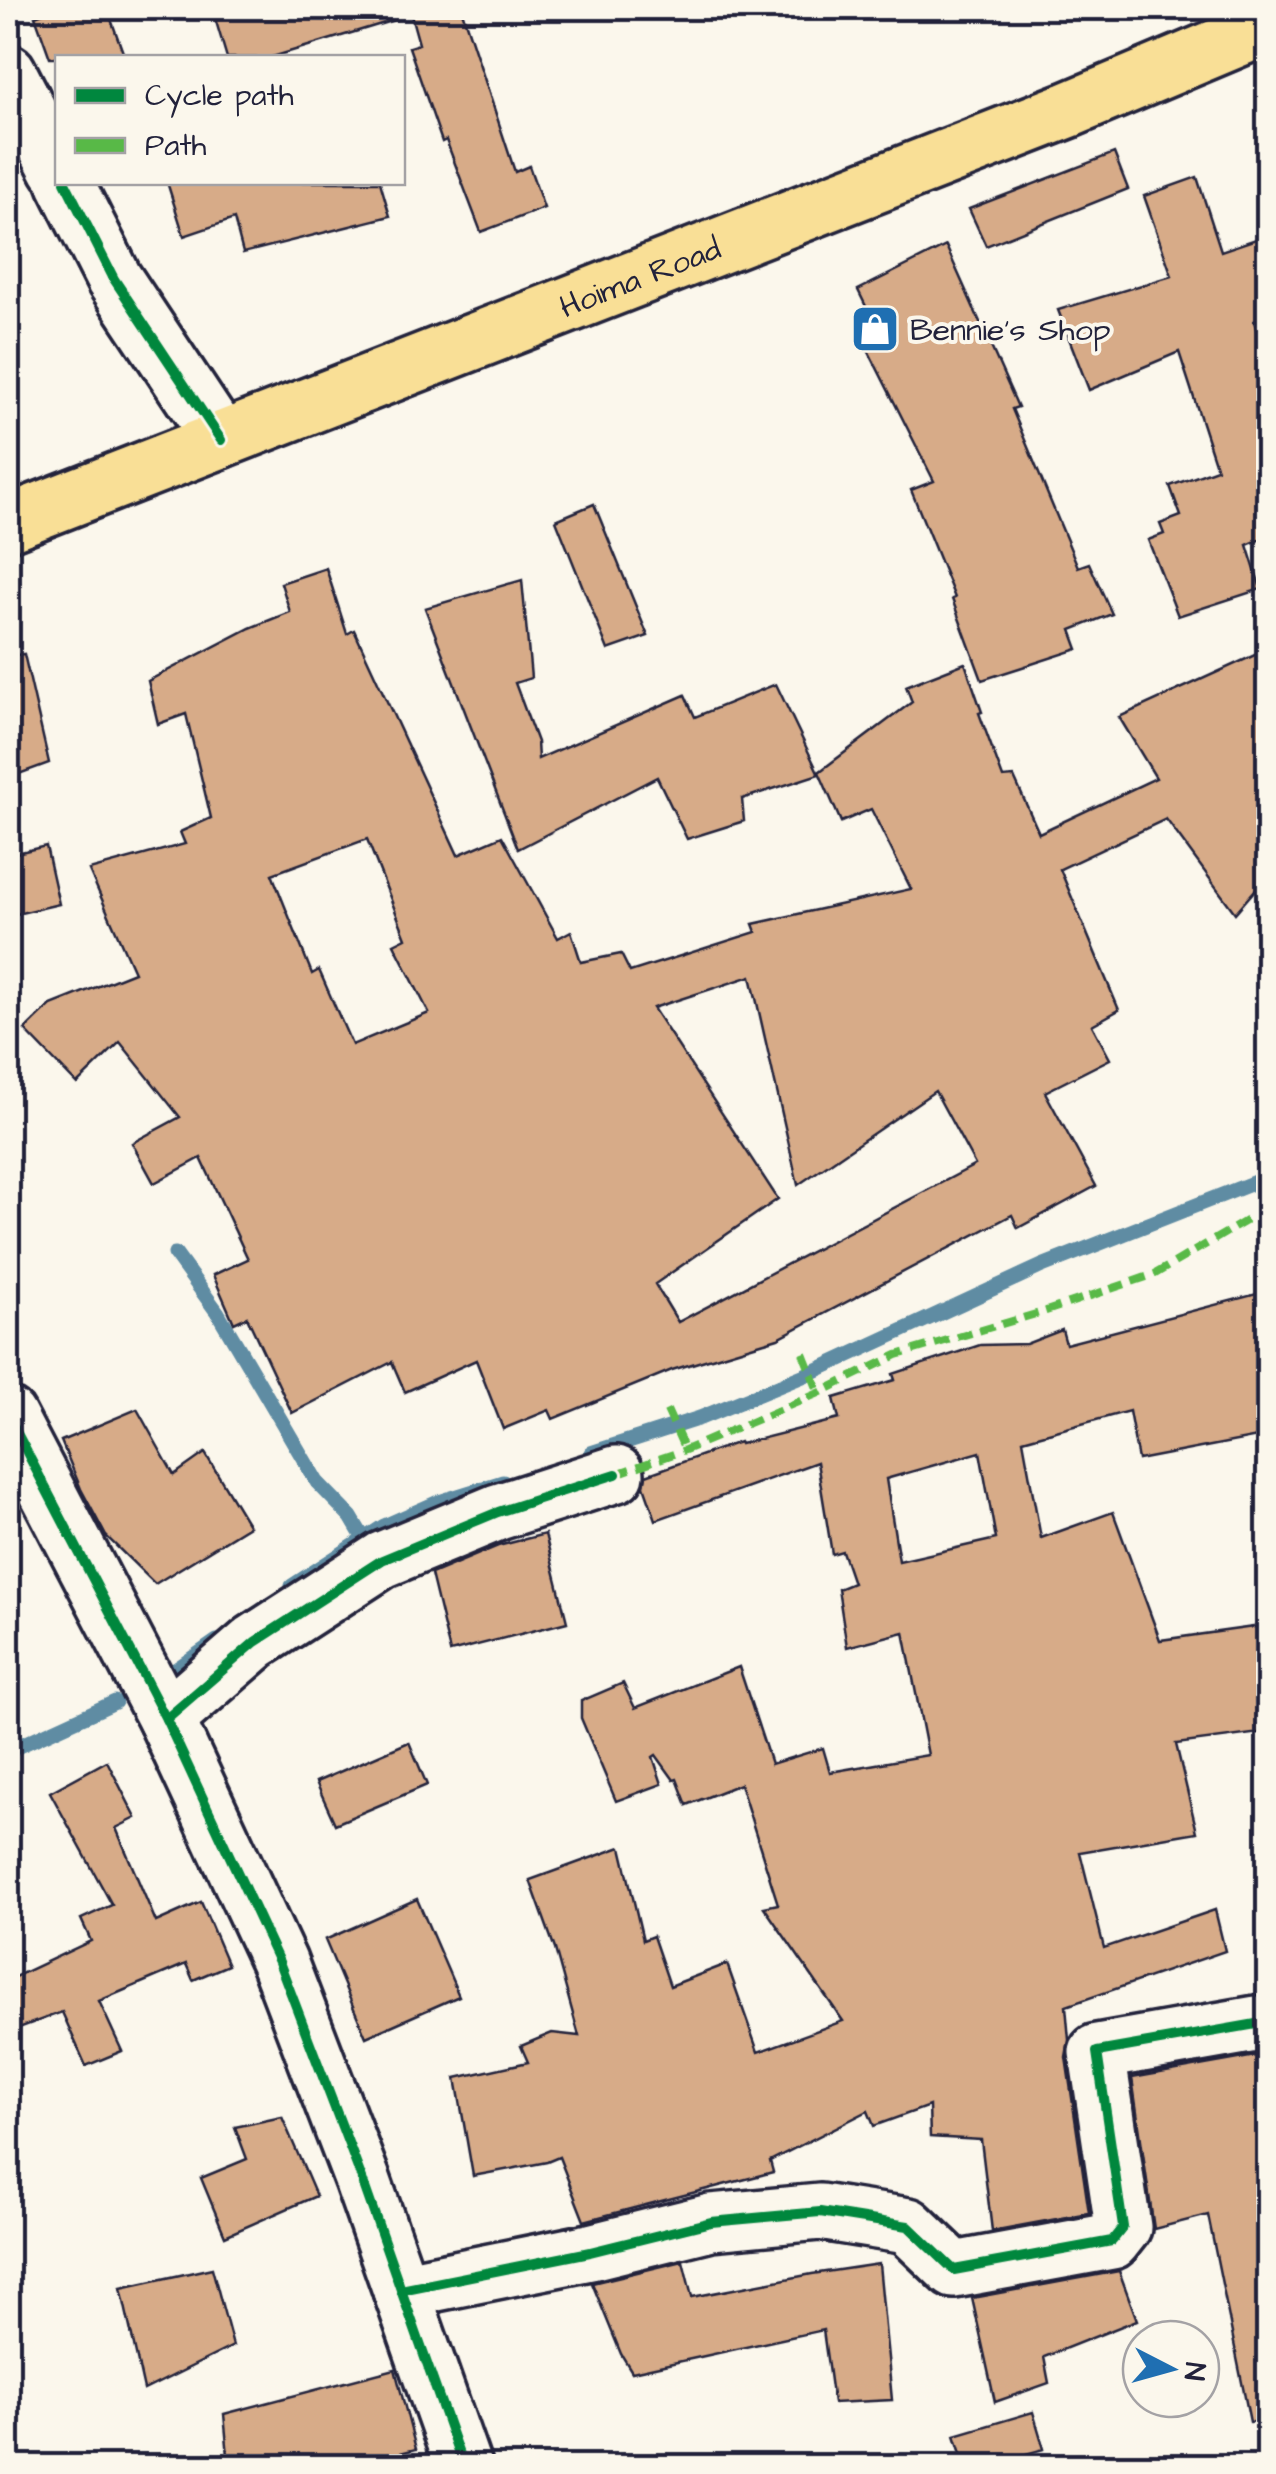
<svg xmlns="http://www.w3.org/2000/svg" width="1276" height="2474" font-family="'Architects Daughter',sans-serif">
  <rect width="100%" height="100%" fill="#fbf7ec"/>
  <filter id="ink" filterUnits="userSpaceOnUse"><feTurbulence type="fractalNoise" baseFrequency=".01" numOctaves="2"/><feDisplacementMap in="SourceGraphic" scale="20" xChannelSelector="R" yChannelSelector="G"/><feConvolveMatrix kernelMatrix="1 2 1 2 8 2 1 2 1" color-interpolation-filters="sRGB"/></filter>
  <g filter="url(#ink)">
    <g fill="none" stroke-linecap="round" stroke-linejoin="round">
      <g stroke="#5f8ca3" stroke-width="15">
        <path d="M175 1254 218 1313 317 1482 351 1517 364 1539"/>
        <path d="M591 1453 700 1418 815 1371 1042 1266 1268 1177"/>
        <path d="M292 1586 384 1526 436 1503 503 1482"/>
        <path d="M171 1673 217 1641"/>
        <path d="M8 1751 115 1702"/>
      </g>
    </g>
    <g fill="#d7ab88" stroke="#22223b" stroke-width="2.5" fill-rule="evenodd">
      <path d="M57 8H107L125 58H50L35 16Z"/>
      <path d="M212 8H400L401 18 269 58H227Z"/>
      <path d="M409 8H461L515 172 529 166 544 208 481 232 446 140 442 142 409 47 419 44Z"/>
      <path d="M1114 153 1128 189 986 246 969 209Z"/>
      <path d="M1197 177 1221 251 1268 235V316L1254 321 1268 371V536L1247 545 1261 589 1178 616 1148 540 1164 534 1160 524 1181 516 1170 486 1217 469 1179 352 1089 390 1058 310 1172 276 1144 196Z"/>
      <path d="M167 182H380L390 216 243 253 234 219 184 236Z"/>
      <path d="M946 246 1018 407 1012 409 1078 567 1089 563 1112 614 1071 630 1078 649 982 680 952 599 955 598 911 490 934 481 863 340 879 333 858 290Z"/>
      <path d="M594 504 648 636 608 650 556 520Z"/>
      <path d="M326 568 347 634 354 630 458 855 502 836 558 938 571 931 581 962 621 954 630 972 756 932 753 924 911 889 871 809 841 822 819 772 912 702 906 686 965 663 982 712 979 713 1003 778 1014 777 1039 833 1156 778 1119 717 1268 649V875L1235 913 1166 819 1060 869 1119 1010 1092 1025 1110 1059 1045 1092 1096 1186 1018 1228 1012 1215 778 1338 672 1370 553 1419 549 1410 503 1429 476 1360 405 1392 392 1362 292 1413 247 1317 234 1323 213 1275 248 1259 201 1158 154 1183 132 1143 180 1117 120 1042 77 1084 25 1030 51 1005 134 972 89 870 185 844 180 832 211 818 186 714 158 724 148 681 250 628 290 612 281 583ZM367 839 406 938 394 944 429 1013 352 1045 319 970 312 974 272 874ZM751 976 798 1185 935 1091 975 1165 678 1322 655 1284 778 1199 653 1008Z"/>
      <path d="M522 580 531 678 515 683 537 742 538 759 685 695 695 717 776 684 819 774 742 799 744 821 687 839 657 777 518 849 425 608Z"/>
      <path d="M24 654 49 763 8 778V656Z"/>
      <path d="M46 846 59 904 8 916V855Z"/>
      <path d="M1268 1291V1435L1138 1460 1129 1411 1023 1440 1041 1538 1113 1512 1160 1640 1268 1625V1732L1176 1744 1197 1832 1080 1852 1104 1948 1215 1910 1225 1951 1066 2006 1069 2040 1066 2057 1089 2213 992 2231 981 2140 930 2137 929 2106 874 2126 868 2111 770 2161 773 2172 584 2221 559 2157 547 2162 473 2176 456 2078 528 2062 521 2046 552 2033 579 2036 555 1949 530 1880 621 1847 643 1940 653 1936 670 1986 727 1964 758 2052 843 2021 764 1907 778 1904 740 1784 687 1805 677 1779 674 1780 656 1755 653 1757 662 1784 616 1801 581 1718V1701L623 1683 635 1708 739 1667 771 1764 823 1748 830 1772 928 1755 904 1632 847 1647 838 1589 853 1583 842 1551 832 1554 817 1462 656 1520 644 1486 646 1475 739 1442 740 1444 839 1419 834 1398 895 1380 893 1374 980 1345 1026 1344 1062 1330 1066 1344ZM980 1452 996 1539 899 1561 886 1479Z"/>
      <path d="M137 1409 174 1475 205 1453 249 1526 155 1584 106 1536 81 1489 61 1441Z"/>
      <path d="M545 1534 567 1622 450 1652 431 1574 498 1546Z"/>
      <path d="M409 1742 427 1785 335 1824 316 1782Z"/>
      <path d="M107 1761 136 1818 116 1828 156 1922 201 1902 228 1965 193 1980 186 1964 99 2001 122 2051 86 2066 62 2012 8 2032V1980L91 1941 81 1919 112 1905 50 1792Z"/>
      <path d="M417 1899 459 1996 366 2037 325 1940Z"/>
      <path d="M1268 2052V2420L1250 2422 1208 2215 1154 2229 1132 2078 1261 2055Z"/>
      <path d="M282 2117 316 2196 225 2236 201 2178 247 2159 235 2127Z"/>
      <path d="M683 2261 692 2297 812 2274 879 2264 892 2400 833 2403 823 2330 632 2372 621 2354 592 2283Z"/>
      <path d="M212 2268 233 2346 144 2390 121 2288Z"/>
      <path d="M1119 2271 1137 2320 1044 2357 1049 2383 995 2402 972 2298Z"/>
      <path d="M395 2369 416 2449 349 2466H229L224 2414Z"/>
      <path d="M1033 2412 1044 2449 982 2466H965L955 2435Z"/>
    </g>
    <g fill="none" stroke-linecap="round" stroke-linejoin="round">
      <g stroke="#22223b" stroke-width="62">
        <g id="minor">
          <path d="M8 72 58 169"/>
          <path d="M65 182 114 279 221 440"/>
          <path d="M8 1416 166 1719 279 1962 362 2179 463 2466"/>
          <path d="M166 1719 255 1642 382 1560 498 1512 616 1474"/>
          <path d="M401 2290 590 2252 711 2222 820 2212 908 2226 954 2270 1112 2241 1123 2227 1097 2052 1256 2024"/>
        </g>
      </g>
      <g stroke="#22223b" stroke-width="62">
        <g id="major">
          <path id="s1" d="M8 523 1068 110 1268 26"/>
        </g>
      </g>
      <use href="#minor" stroke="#fbf7ec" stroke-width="55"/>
      <use href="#major" stroke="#f9df96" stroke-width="55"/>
      <g stroke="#58b947" stroke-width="8" stroke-dasharray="15 8" stroke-linecap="butt">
        <path d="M803 1353 819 1393"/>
        <path d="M667 1410 685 1450"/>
        <path d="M616 1474 685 1450 819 1393 897 1355 1046 1311 1155 1274 1251 1218 1268 1211"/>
      </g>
      <g stroke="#fbf7ec" stroke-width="16">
        <g id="cycleway">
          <path d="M65 182 114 279 221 440"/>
          <path d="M8 1416 166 1719 279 1962 362 2179 463 2466"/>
          <path d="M166 1719 255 1642 382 1560 498 1512 616 1474"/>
          <path d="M401 2290 590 2252 711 2222 820 2212 908 2226 954 2270 1112 2241 1123 2227 1097 2052 1256 2024"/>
        </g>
      </g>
      <use href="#cycleway" stroke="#00873e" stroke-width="10"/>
    </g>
  </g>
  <defs>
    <g id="shop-square" transform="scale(2.5)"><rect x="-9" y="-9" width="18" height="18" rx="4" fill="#1f6fb2" stroke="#fbf7ec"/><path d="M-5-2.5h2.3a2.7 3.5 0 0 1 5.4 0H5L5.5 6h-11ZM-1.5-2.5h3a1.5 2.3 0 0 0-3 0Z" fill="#fff"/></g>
  </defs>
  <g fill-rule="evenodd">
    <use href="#shop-square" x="875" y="329"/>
  </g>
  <g text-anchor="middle" stroke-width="8" stroke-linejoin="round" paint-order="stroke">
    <g font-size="32" fill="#22223b" stroke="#fbf7ec">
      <text dy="11" stroke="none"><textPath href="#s1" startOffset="678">Hoima Road</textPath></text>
    </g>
    <g font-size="32" fill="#22223b" stroke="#fbf7ec" text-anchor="start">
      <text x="910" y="340">Bennie's Shop</text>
    </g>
  </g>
  <rect width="1276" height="2474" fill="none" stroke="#fbf7ec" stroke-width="40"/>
  <rect x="20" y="20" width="1236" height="2434" fill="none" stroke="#22223b" stroke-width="4" filter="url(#ink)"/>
  <rect x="55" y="55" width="350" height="130" fill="#fbf7ec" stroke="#a4a2a5" stroke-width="2.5"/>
  <rect x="75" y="88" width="50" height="15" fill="#00873e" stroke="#a4a2a5" stroke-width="2.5"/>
  <text x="145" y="105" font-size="30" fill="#22223b">Cycle path</text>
  <rect x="75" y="138" width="50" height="15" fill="#58b947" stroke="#a4a2a5" stroke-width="2.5"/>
  <text x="145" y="155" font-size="30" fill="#22223b">Path</text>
  <g transform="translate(1171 2369) rotate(96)"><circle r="48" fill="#fbf7ec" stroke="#a4a2a5" stroke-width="2.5"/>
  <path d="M0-8L18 38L0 25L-18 38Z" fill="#1f6fb2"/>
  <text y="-15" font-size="28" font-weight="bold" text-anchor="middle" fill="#22223b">N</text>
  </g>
</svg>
